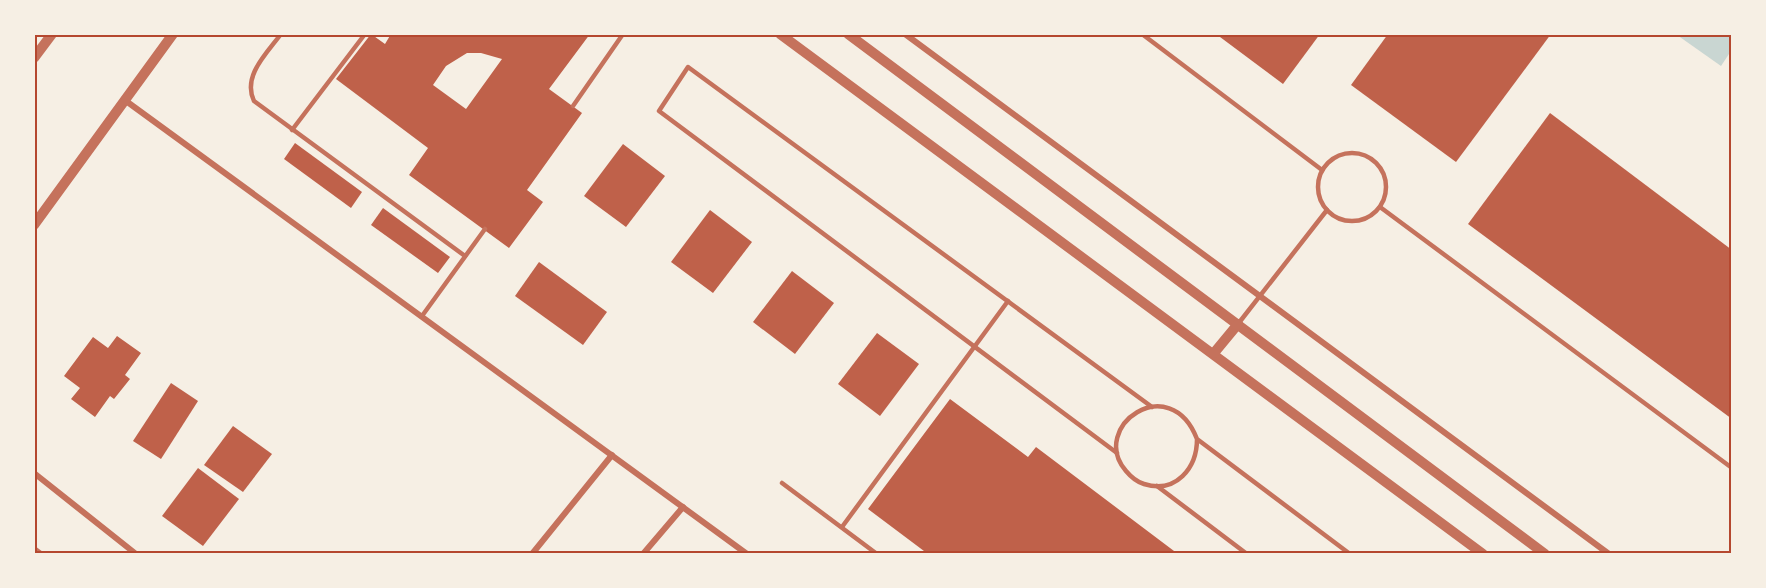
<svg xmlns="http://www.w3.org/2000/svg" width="1766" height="588" font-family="'DejaVu Sans',sans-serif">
  <rect width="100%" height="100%" fill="#f6efe4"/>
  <path fill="#c9d6d2" d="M1677 35H1731V51L1721 66Z"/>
  <g fill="#bf614a" fill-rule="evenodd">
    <path d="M371 34 385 44 391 34H590L549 89 582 113 527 190 543 202 509 248 409 175 428 148 336 79ZM467 53H481L502 59 466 109 433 85 446 66Z"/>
    <path d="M1216 34H1320L1283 84Z"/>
    <path d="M1388 34H1551L1456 162 1351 85Z"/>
    <path d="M1550 113 1732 250V419L1468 224Z"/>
    <path d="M295 143 362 192 351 208 284 159Z"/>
    <path d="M623 144 665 176 626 227 584 196Z"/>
    <path d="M383 208 450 257 438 273 371 225Z"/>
    <path d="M710 210 752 242 713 293 671 262Z"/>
    <path d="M539 262 607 312 583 345 515 296Z"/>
    <path d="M792 271 834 303 795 354 753 322Z"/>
    <path d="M877 333 919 364 880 416 838 384Z"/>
    <path d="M117 336 141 353 125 375 130 379 114 399 110 396 95 417 71 399 80 388 64 376 93 337 108 348Z"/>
    <path d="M171 383 198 401 161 459 133 441Z"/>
    <path d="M950 399 1028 457 1036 447 1178 554H928L868 509Z"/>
    <path d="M233 426 272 454 243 492 204 465Z"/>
    <path d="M198 468 239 499 203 546 162 516Z"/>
  </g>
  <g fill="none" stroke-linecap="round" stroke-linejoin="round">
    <g stroke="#c5725c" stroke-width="4.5">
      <path d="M281 34C267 53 242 76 254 101L465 256"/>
      <path d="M1142 34 1322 170"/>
      <path d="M573 106 623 34"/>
      <path d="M292 130 365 34"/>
      <circle cx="1352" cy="187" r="34"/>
      <path d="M1380 207 1732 468"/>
      <path d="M422 316 485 229"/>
      <path d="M1238 324 1327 210"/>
      <path d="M1197 439C1197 468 1176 494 1144 484 1137 482 1131 477 1126 471 1088 427 1170 369 1197 439L1350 554"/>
      <path d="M1117 453 659 111 688 67 1152 407"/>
      <path d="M782 483 877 554"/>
      <path d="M1157 486 1247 554"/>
      <path d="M842 527 1008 301"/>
      <path d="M34 548 42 554"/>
    </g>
    <g stroke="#c5725c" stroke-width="6">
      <path d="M905 34 1609 554"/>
      <path d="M126 101 747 554"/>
      <path d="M34 473 136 554"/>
      <path d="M532 554 612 455"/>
      <path d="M643 554 683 507"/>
    </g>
    <g stroke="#c5725c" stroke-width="10">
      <path d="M780 34 1483 554"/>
      <path d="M848 34 1545 554"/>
      <path d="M34 58 52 34"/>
      <path d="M34 225 173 34"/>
      <path d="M1214 353 1238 324"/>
    </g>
  </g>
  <rect width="1766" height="588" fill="none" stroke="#f6efe4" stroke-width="72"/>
  <rect x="36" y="36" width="1694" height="516" fill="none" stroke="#b5482f" stroke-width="2"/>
</svg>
